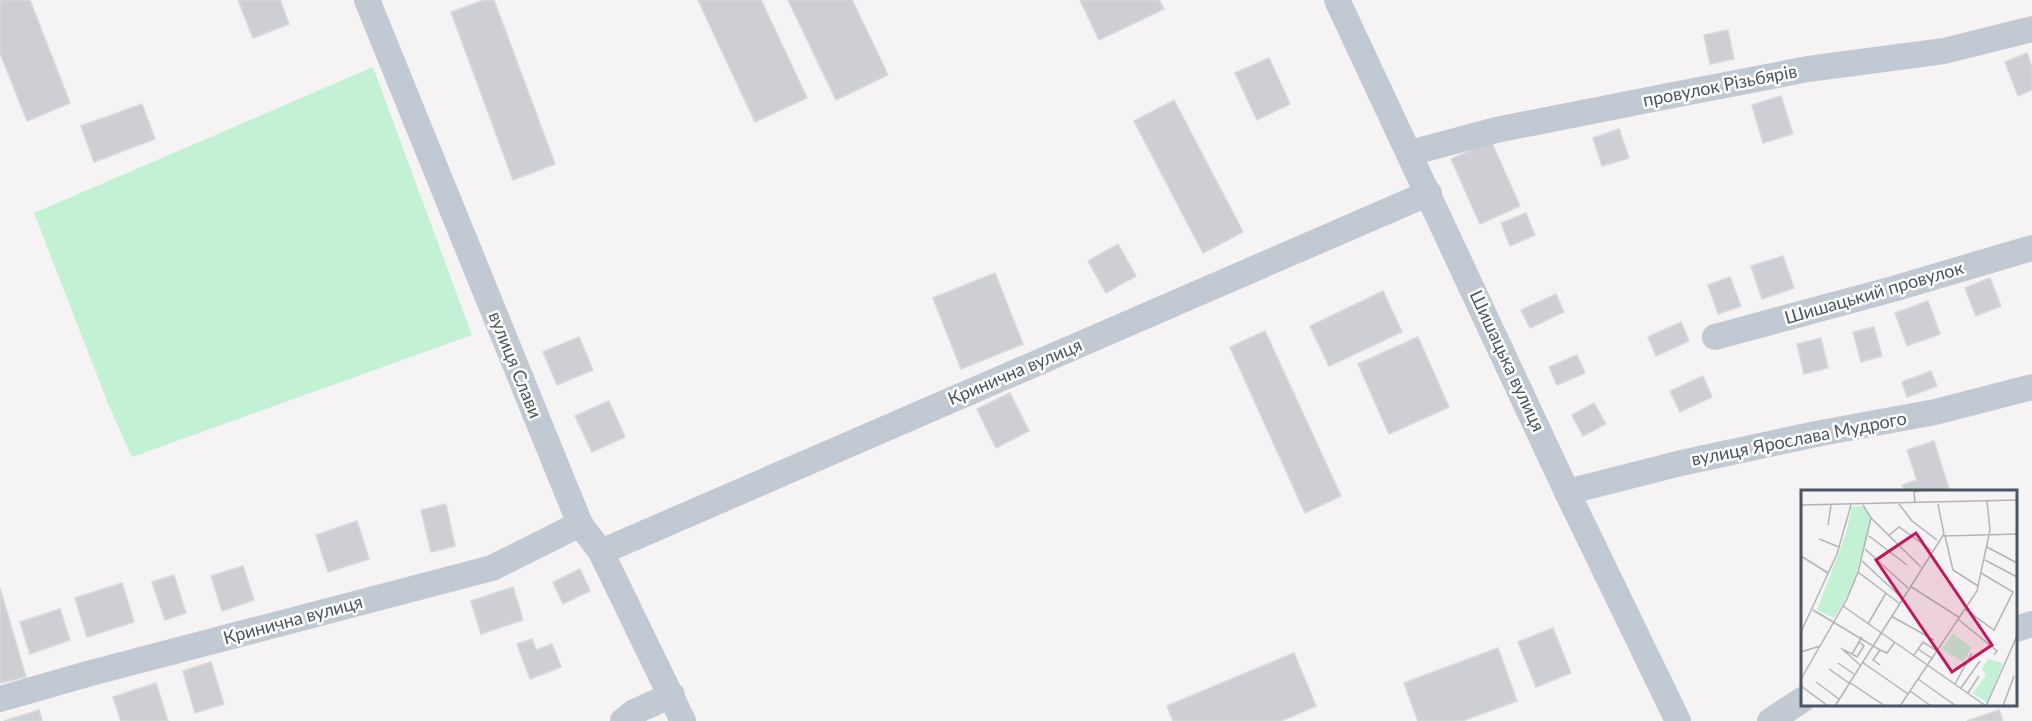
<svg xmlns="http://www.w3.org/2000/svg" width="2032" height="721" font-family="Lato,sans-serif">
  <rect width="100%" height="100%" fill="#f5f3f3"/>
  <path fill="#c3f1d5" d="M373 67 472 335 132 457 109 406 34 213Z"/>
  <g fill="#cdcfd5" stroke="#d7d9de" stroke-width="1.5">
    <path d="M0 0H30L70 103 27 121 0 53Z"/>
    <path d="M238 0H280L289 24 253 38Z"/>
    <path d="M484 0H494L555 164 513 180 451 12Z"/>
    <path d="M698 0H761L807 98 755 122Z"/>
    <path d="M788 0H852L888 75 836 100Z"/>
    <path d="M1080 0H1159L1164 9 1099 40Z"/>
    <path d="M1728 30 1734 59 1710 64 1704 35Z"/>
    <path d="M2027 53 2032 67V90L2018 96 2005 62Z"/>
    <path d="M1269 58 1290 104 1257 120 1235 73Z"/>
    <path d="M1781 96 1793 134 1763 143 1752 105Z"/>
    <path d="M1174 100 1243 232 1203 253 1134 121Z"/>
    <path d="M142 104 155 139 94 162 81 126Z"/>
    <path d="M1619 129 1629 158 1602 166 1593 138Z"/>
    <path d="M1491 141 1520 206 1480 224 1451 159Z"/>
    <path d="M1526 213 1535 235 1510 246 1501 223Z"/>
    <path d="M1118 244 1136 276 1106 293 1088 261Z"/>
    <path d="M1783 256 1794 288 1762 299 1751 266Z"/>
    <path d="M995 273 1023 344 961 369 933 298Z"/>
    <path d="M1730 277 1741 306 1718 314 1708 285Z"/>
    <path d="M1990 278 2001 306 1976 316 1965 288Z"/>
    <path d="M1383 291 1402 332 1329 366 1310 326Z"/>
    <path d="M1556 294 1564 312 1530 328 1521 310Z"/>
    <path d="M1928 301 1940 334 1907 346 1895 313Z"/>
    <path d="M1681 322 1689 341 1656 356 1648 337Z"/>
    <path d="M1874 327 1882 356 1861 362 1853 332Z"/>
    <path d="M1265 331 1341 496 1305 513 1230 347Z"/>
    <path d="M579 337 593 370 557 385 543 352Z"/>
    <path d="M1418 337 1449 407 1389 434 1358 364Z"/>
    <path d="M1821 338 1828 368 1804 374 1797 344Z"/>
    <path d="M1577 355 1585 373 1557 385 1549 367Z"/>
    <path d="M1931 371 1937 386 1907 397 1902 382Z"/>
    <path d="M1703 376 1712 397 1680 412 1670 391Z"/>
    <path d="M1010 393 1029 431 996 448 977 409Z"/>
    <path d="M609 401 625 437 592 452 575 416Z"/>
    <path d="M1594 403 1606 424 1583 436 1572 415Z"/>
    <path d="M1934 441 1950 492H1905L1902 485 1917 480 1907 450Z"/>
    <path d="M446 504 455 546 431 552 421 510Z"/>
    <path d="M357 521 369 559 328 572 316 535Z"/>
    <path d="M243 566 254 600 222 611 211 576Z"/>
    <path d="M580 569 590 591 563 604 553 582Z"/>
    <path d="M174 575 186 613 165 620 152 582Z"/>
    <path d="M122 583 134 622 87 637 75 598Z"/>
    <path d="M513 587 523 620 481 634 471 601Z"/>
    <path d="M0 588 26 677 0 683Z"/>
    <path d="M60 609 70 640 30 654 20 622Z"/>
    <path d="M1553 628 1571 673 1536 687 1518 642Z"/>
    <path d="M532 639 536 650 552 644 561 667 530 679 517 644Z"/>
    <path d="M1498 648 1517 701 1462 721H1418L1404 683Z"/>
    <path d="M1294 653 1316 706 1281 721H1173L1167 706Z"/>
    <path d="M211 662 224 704 195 713 183 671Z"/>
    <path d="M156 683 168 721H121L113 697Z"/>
    <path d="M39 710 42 721H4Z"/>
    <path d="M1999 710 2003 721H1967Z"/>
  </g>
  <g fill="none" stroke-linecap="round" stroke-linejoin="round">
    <g stroke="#c1cad2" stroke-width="26">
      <path d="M367 0 580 524 601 552 683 721"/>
      <path d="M1337 0 1567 492 1678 721"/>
      <path d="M1410 153 1496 130 1658 98 1808 69 1944 51 2032 29"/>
      <path d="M1715 337 1893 289 2032 248"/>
      <path d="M1567 492 1681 463 1816 434 1935 412 2032 387"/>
      <path d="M601 552 1429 193"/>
      <path d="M2016 629 2032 624"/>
      <path d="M0 699 91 673 492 568 580 524"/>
      <path d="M623 721 634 712 672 695"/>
      <path d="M1770 721 1802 700"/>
    </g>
  </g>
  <g text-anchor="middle" stroke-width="5" stroke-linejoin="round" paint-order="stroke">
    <g font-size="18" fill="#4a5661" stroke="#fff">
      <text transform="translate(1720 86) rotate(-11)" y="6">провулок Різьбярів</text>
      <text transform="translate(1874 293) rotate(-16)" y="6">Шишацький провулок</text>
      <text transform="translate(1507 361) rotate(65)" y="6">Шишацька вулиця</text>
      <text transform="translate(515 365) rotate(68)" y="6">вулиця Слави</text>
      <text transform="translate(1015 372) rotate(-23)" y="6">Кринична вулиця</text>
      <text transform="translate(1799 439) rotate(-11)" y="6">вулиця Ярослава Мудрого</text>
      <text transform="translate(293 620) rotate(-15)" y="6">Кринична вулиця</text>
    </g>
  </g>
  <g transform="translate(1801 490)">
    <rect width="216" height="216" fill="#f5f3f3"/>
    <path d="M62 16 69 27 68 42 49 102 33 128 16 120 44 47 51 17ZM152 143 171 158 162 172 141 159ZM187 169 202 173 186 213 172 203 185 185 181 179Z" fill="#c3f1d5"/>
    <path fill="none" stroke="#b1b4b9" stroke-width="1.5" d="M114 13 113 2 123 0M98 14 111 31 136 50M0 15 216 10M70 28 120 77M27 35 30 15M68 46 106 75M87 46 98 37 130 60M143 46 216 44M144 46 152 80 177 96M18 49 38 57M186 57 216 73M64 59 107 98M0 66 27 83M184 70 216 87M61 71 101 108M57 82 98 113M109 96 159 128M42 116 185 216M164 119 193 140 212 102 180 83M12 120 79 160 72 170 79 175M90 126 133 150M158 130 196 161 193 165M67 134 85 103M0 142 36 64 50 15M40 158 59 175M117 159 132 169M43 160 51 164 61 147M79 160 86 163 94 152M0 162 19 156M51 164 56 167 63 156 58 152M113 165 122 152 138 162M61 172 107 204M37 173 53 184M28 179 48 193M0 189 46 109 57 82 70 28 62 15M117 189 155 216M15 192 38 209M48 192 84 216M154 194 171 163M0 196 27 216M160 198 179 171M109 201 130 216M167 203 178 186M34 216 143 44 137 14M99 216 176 101 189 40 186 11M185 216 216 146M202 216 213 186"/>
    <path fill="#c2185b" fill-opacity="0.15" stroke="#c2185b" stroke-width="3" d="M115 43 191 155 151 182 75 70Z"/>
    <rect width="216" height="216" fill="none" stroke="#4a5661" stroke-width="3"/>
  </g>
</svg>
